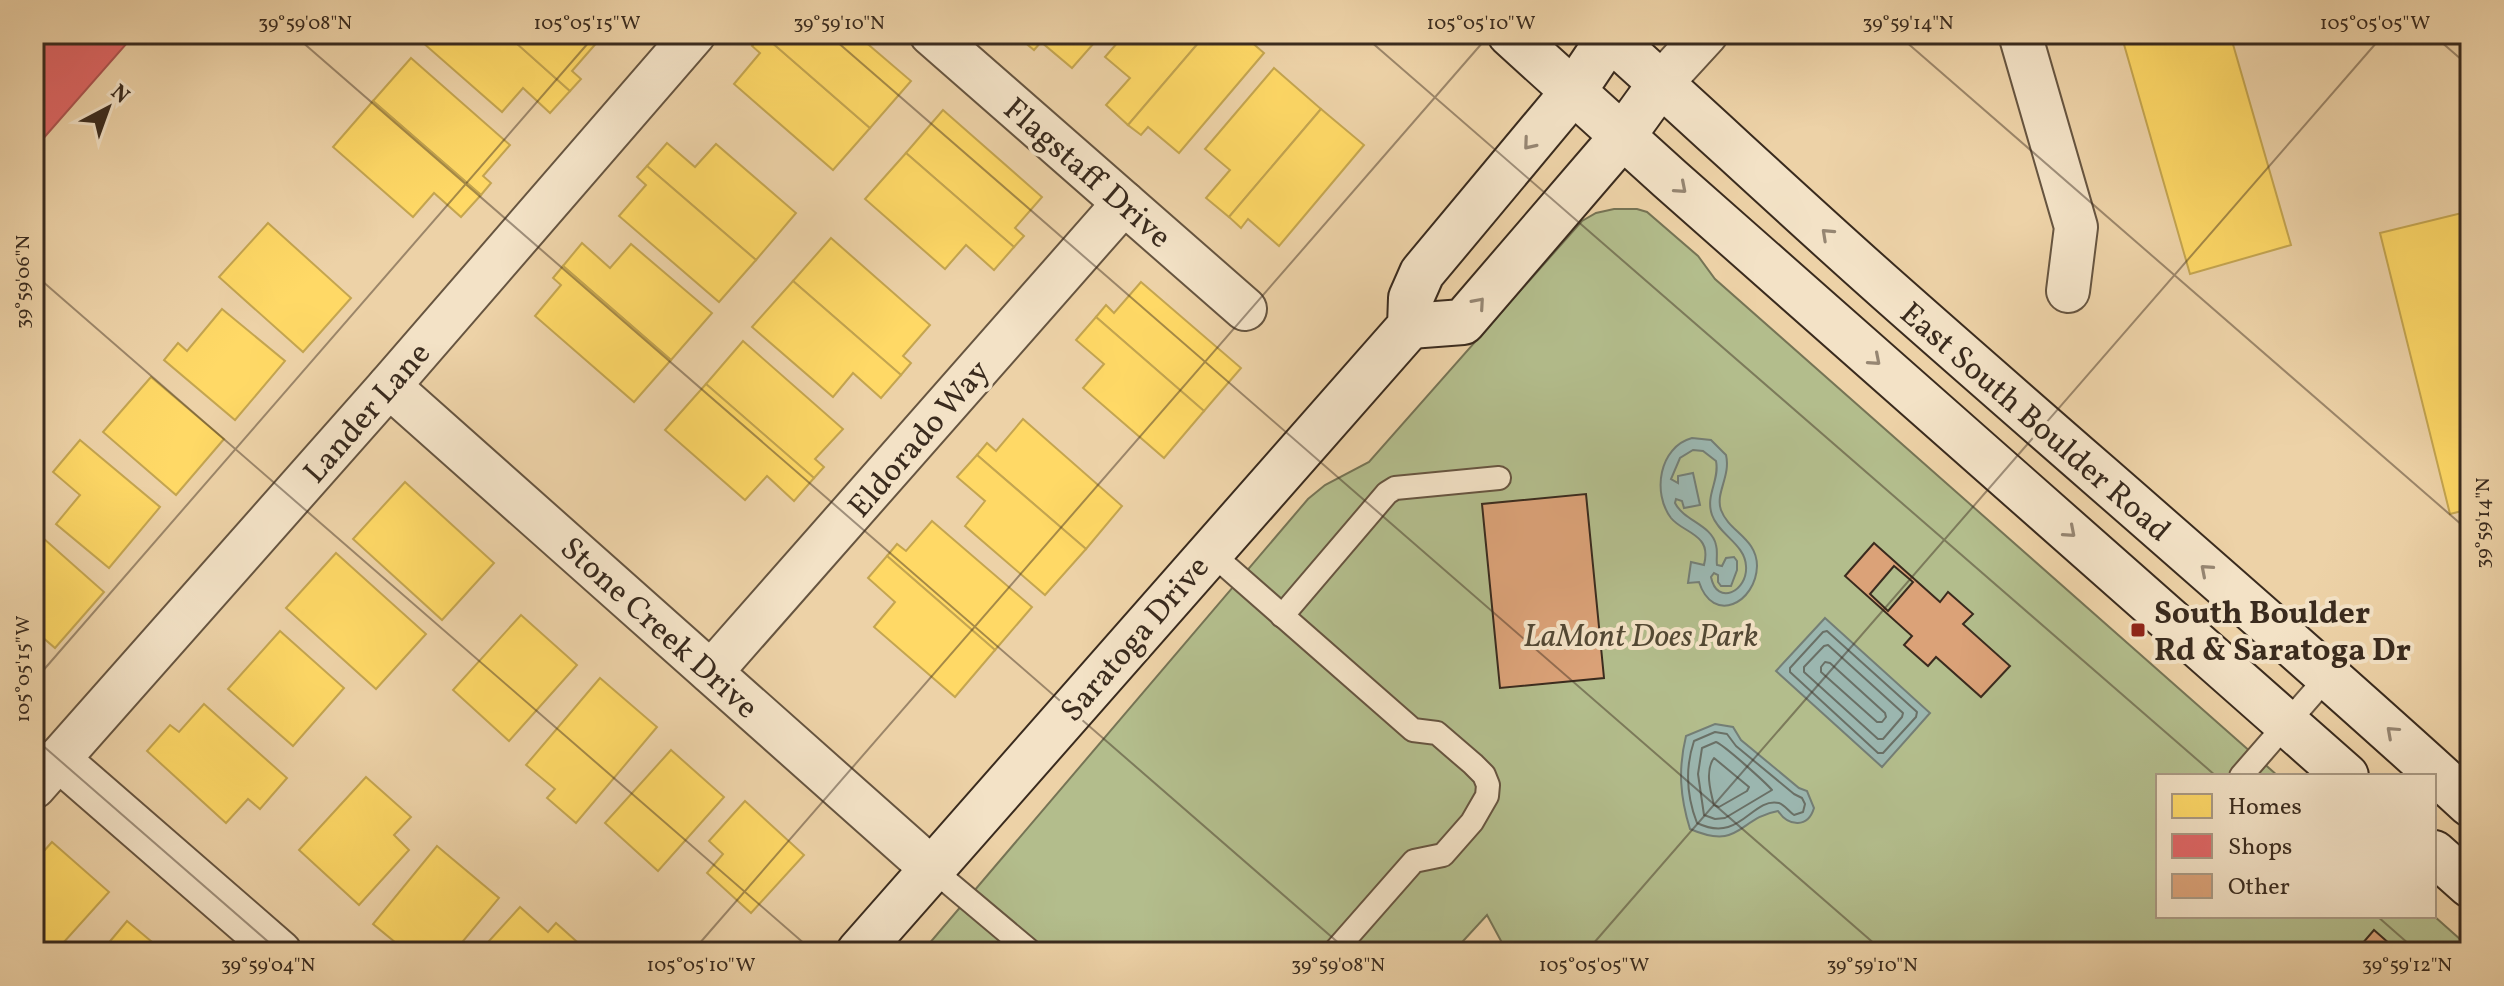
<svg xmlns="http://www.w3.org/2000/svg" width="2504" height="986" font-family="Vollkorn,serif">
  <rect width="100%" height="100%" fill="#edd2a7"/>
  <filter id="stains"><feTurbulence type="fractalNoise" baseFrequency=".0025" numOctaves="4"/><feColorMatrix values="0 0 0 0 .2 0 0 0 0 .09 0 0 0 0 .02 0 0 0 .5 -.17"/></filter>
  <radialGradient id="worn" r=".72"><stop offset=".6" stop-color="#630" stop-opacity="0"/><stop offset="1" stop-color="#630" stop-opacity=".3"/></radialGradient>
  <path fill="#b3bd8c" stroke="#767455" stroke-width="2" d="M1614 209H1637L1647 212 1698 256 1715 279 2278 776H2158V916H2434L2470 948V952H1507L1487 915 1453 952H922L1308 499 1325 485 1369 462 1582 221 1596 213Z"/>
  <g fill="#9bb6af" stroke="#747e75" stroke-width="2" fill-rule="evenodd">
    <path d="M1692 438 1711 440 1726 455C1731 476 1715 493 1721 510 1729 532 1757 538 1757 566 1756 603 1713 625 1699 582L1688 583 1691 562 1704 565C1706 557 1707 548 1701 541 1693 531 1679 528 1671 518 1652 493 1659 447 1692 438ZM1693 450 1703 451 1716 461C1720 480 1705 495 1712 515 1719 535 1745 544 1746 566 1748 591 1717 607 1711 577L1714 573 1718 575V582L1721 586H1731L1737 570V561L1734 557 1726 558 1722 566 1717 565C1716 559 1718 552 1716 545 1712 525 1684 521 1675 503L1676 499 1682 501 1684 508 1700 505 1693 473 1678 476V483L1671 479 1680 458Z"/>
    <path d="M1825 618 1930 713 1882 767 1776 671Z"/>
    <path d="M1715 724 1733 727 1741 740 1799 788 1807 791 1814 808C1808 828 1789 827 1778 811 1738 818 1741 851 1690 829 1680 797 1678 769 1686 736Z"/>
  </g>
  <g fill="#ffd966" stroke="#c4a550" stroke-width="2">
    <path d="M429 34H506L570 91 550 113 523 88 502 112 422 42Z"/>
    <path d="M506 34H592L599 40 572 71 581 79 570 91Z"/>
    <path d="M762 34 870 128 833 170 734 84 760 53 752 46Z"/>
    <path d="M762 34H856L911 81 870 128Z"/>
    <path d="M1027 34H1102L1072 68 1041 42 1034 50 1022 40Z"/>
    <path d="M1125 34H1206L1128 125 1106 105 1130 78 1105 57Z"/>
    <path d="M1206 34H1242L1264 53 1179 153 1148 127 1141 135 1128 125Z"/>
    <path d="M2121 34H2230L2291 245 2190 274Z"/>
    <path d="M411 58 510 145 483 176 491 183 481 195 373 101Z"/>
    <path d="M1274 68 1321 109 1229 217 1206 198 1230 170 1205 149Z"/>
    <path d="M373 101 481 195 461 217 434 193 413 217 333 147Z"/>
    <path d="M1321 109 1364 145 1279 246 1248 219 1241 228 1229 217Z"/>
    <path d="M943 110 1042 197 1015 228 1024 236 1014 247 906 153Z"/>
    <path d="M667 143 695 167 716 144 796 213 756 260 647 166Z"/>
    <path d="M906 153 1014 247 994 270 966 245 945 269 865 199Z"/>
    <path d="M647 166 756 260 719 302 619 216 646 185 637 177Z"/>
    <path d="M2470 211V509L2450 514 2380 233Z"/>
    <path d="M268 223 351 298 303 352 219 277Z"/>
    <path d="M831 238 930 325 903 356 911 363 901 375 793 281Z"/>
    <path d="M582 243 610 268 631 244 712 313 671 360 563 266Z"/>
    <path d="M563 266 671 360 634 402 535 316 561 285 553 278Z"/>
    <path d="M793 281 901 375 881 398 853 373 833 397 752 327Z"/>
    <path d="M1141 282 1241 368 1204 411 1096 317 1106 305 1114 313Z"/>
    <path d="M222 309 285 361 235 420 164 360 178 343 187 351Z"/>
    <path d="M1096 317 1204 411 1164 458 1083 388 1104 364 1076 340Z"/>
    <path d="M743 341 843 429 815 459 824 467 814 478 706 384Z"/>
    <path d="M151 377 224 439 176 495 103 432Z"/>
    <path d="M706 384 814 478 794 501 767 476 745 500 665 430Z"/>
    <path d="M1023 419 1122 506 1086 549 977 455 987 443 996 451Z"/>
    <path d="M80 440 160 507 109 568 56 524 80 495 53 472Z"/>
    <path d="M977 455 1086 549 1045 595 965 526 985 501 957 477Z"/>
    <path d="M405 482 494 563 442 620 353 539Z"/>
    <path d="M932 521 1032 607 995 650 887 556 897 544 906 551Z"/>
    <path d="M34 530 104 592 55 648 34 630Z"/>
    <path d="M336 553 426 634 376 689 286 608Z"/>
    <path d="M887 556 995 650 955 697 874 627 895 602 868 578Z"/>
    <path d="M521 615 577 665 509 741 453 690Z"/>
    <path d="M280 631 344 688 293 746 228 689Z"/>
    <path d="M600 678 657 727 576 823 547 798 555 789 526 765Z"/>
    <path d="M204 704 287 778 260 809 248 799 226 823 147 751 170 725 179 732Z"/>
    <path d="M671 750 724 797 658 871 605 823Z"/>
    <path d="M366 777 411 817 394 835 409 850 359 905 299 850Z"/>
    <path d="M745 801 804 855 751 913 707 873 723 854 709 841Z"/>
    <path d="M52 842 109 892 55 952H34V862Z"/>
    <path d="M437 846 499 898 454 952H407L373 924Z"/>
    <path d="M520 907 548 932 556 923 585 949 583 952H479Z"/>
    <path d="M127 921 164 952H101Z"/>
  </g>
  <path fill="#e06666" stroke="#ae5450" stroke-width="2" d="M34 34H118L128 42 34 149Z"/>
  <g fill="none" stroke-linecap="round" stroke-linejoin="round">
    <g stroke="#6a7066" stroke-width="2">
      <path d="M1827 631 1917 712 1916 717 1883 753H1878L1790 672V668L1823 632Z"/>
      <path d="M1828 645 1903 713 1902 717 1883 739H1878L1804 672V667L1824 646Z"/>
      <path d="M1825 662 1830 663 1885 713 1886 717 1882 722H1877L1821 672V667Z"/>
      <path d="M1715 732 1727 734 1736 746 1794 794 1802 798 1805 804 1803 812 1794 815C1789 812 1785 805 1779 803 1751 797 1741 844 1697 823 1687 797 1685 768 1694 741Z"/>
      <path d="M1716 742C1724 745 1765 782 1772 790L1725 818 1715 819 1704 815 1698 774 1702 748Z"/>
      <path d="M1714 758 1749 787 1747 791 1719 807 1714 805C1710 790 1705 770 1714 758Z"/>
    </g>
  </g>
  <g fill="#dba278" stroke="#3a2b1e" stroke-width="2" fill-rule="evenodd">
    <path d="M1586 494 1604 678 1500 688 1482 504Z"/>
    <path d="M1874 543 1940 602 1948 592 1973 614 1963 624 2010 666 1981 697 1936 657 1928 666 1904 645 1912 636 1845 576ZM1894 566 1913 582 1888 611 1870 594Z"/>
    <path d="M2374 930 2399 952H2355Z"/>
  </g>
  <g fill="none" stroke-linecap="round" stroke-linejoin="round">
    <g stroke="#675540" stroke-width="26">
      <g id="lane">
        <path d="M1210 552 1413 730 1437 733 1473 764 1484 775 1488 785 1487 796 1472 822 1443 855 1414 861 1334 952"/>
        <path d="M1282 616 1387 493 1395 488 1499 478"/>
        <path d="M2241 776 2329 675"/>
        <path d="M931 868 1031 952"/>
      </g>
    </g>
    <g stroke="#675540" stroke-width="46">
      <g id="street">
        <path d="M931 34 1245 309"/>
        <path d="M2020 34 2076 227 2068 291"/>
        <path d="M1661 83 1706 34"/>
        <path d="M389 386 931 868"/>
        <path d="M711 672 1124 203"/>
        <path d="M58 759 280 952"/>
        <path d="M34 787 389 386 694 34"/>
      </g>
    </g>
    <g stroke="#3a2b1e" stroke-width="48">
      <g id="secondary">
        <path d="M1510 34 1670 179 2346 776"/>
        <path d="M1606 34C1701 119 1793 206 1889 291 2082 462 2279 629 2470 804"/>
        <path d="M1410 326 1463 322 1622 137 1661 83"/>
        <path d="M2434 853 2470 885"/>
        <path d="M859 952 1410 326 1411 298 1422 273 1573 92 1610 37"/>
      </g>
    </g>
    <use href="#lane" stroke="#f3e2c6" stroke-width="22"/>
    <use href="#street" stroke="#f3e2c6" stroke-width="42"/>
    <use href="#secondary" stroke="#f3e2c6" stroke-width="44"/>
  </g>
  <defs><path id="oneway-chevron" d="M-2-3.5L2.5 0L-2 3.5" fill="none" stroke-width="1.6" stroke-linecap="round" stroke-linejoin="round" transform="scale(2)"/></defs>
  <g stroke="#968672">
    <use href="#oneway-chevron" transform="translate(1529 144) rotate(130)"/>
    <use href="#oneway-chevron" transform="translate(1681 188) rotate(41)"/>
    <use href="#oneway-chevron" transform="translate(1827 234) rotate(-137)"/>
    <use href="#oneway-chevron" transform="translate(1479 303) rotate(-49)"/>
    <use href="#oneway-chevron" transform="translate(1875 360) rotate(41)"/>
    <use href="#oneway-chevron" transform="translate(2070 532) rotate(41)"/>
    <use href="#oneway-chevron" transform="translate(2206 570) rotate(-139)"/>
    <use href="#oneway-chevron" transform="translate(2392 732) rotate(-138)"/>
  </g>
  <path fill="none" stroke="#3a2b1e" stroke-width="2" stroke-opacity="0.45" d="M293 34 1349 952M828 34 1884 952M1362 34 2216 776M1897 34 2470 532M2432 34 2470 67M34 274 814 952M34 681 596 34M34 738 280 952M2377 916 2418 952M692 952 1490 34M1586 952 2384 34"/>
  <rect fill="#8f2418" stroke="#f3e2c6" stroke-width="3" x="2130" y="622" width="16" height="16" rx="4"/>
  <g text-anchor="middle" stroke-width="8" stroke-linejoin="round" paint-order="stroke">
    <g font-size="32" fill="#3a2b1e" stroke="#f3e2c6">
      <text transform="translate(1088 172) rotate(41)" y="11">Flagstaff Drive</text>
      <text transform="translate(366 412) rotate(-49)" y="11">Lander Lane</text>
      <text transform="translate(2036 421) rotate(41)" y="11">East South Boulder Road</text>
      <text transform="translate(918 438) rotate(-49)" y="11">Eldorado Way</text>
      <text transform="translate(660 627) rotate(42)" y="11">Stone Creek Drive</text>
      <text transform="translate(1134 638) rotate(-49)" y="11">Saratoga Drive</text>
    </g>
    <g font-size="32" font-weight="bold" fill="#3a2b1e" stroke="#f3e2c6" text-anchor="start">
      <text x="2154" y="623">South Boulder<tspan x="2154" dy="37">Rd &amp; Saratoga Dr</tspan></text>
    </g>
    <g font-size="32" font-style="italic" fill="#524834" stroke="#f3e2c6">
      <text x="1641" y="646">LaMont Does Park</text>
    </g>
  </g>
  <rect width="2504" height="986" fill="none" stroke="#edd2a7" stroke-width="88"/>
  <rect x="2156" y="774" width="280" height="144" fill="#f3e2c6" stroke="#a99983" stroke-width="2"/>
  <rect x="2172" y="794" width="40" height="24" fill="#ffd966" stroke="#a99983" stroke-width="2"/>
  <text x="2228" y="814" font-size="24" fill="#3a2b1e">Homes</text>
  <rect x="2172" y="834" width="40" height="24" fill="#e06666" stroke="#a99983" stroke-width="2"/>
  <text x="2228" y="854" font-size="24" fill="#3a2b1e">Shops</text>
  <rect x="2172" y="874" width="40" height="24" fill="#dba278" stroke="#a99983" stroke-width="2"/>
  <text x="2228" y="894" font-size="24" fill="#3a2b1e">Other</text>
  <g transform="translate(108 108) rotate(41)" stroke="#f3e2c6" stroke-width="6" paint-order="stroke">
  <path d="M0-6L14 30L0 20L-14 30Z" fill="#3a2b1e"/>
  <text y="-12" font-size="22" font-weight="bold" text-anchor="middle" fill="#3a2b1e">N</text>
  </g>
  <rect x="44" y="44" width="2416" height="898" fill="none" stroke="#3a2b1e" stroke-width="3"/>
  <g font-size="20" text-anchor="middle" fill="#3a2b1e">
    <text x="305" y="29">39°59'08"N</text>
    <text x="587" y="29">105°05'15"W</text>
    <text x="839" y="29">39°59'10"N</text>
    <text x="1481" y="29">105°05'10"W</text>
    <text x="1908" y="29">39°59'14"N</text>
    <text x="2375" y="29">105°05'05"W</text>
    <text transform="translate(22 282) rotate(-90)" y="7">39°59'06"N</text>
    <text transform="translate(2482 523) rotate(-90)" y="7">39°59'14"N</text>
    <text transform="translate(22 669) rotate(-90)" y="7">105°05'15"W</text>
    <text x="268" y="971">39°59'04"N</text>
    <text x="701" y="971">105°05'10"W</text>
    <text x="1338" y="971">39°59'08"N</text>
    <text x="1594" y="971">105°05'05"W</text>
    <text x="1872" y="971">39°59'10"N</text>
    <text x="2407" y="971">39°59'12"N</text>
  </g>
  <rect width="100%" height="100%" filter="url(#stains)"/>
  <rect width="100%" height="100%" fill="url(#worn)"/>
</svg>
